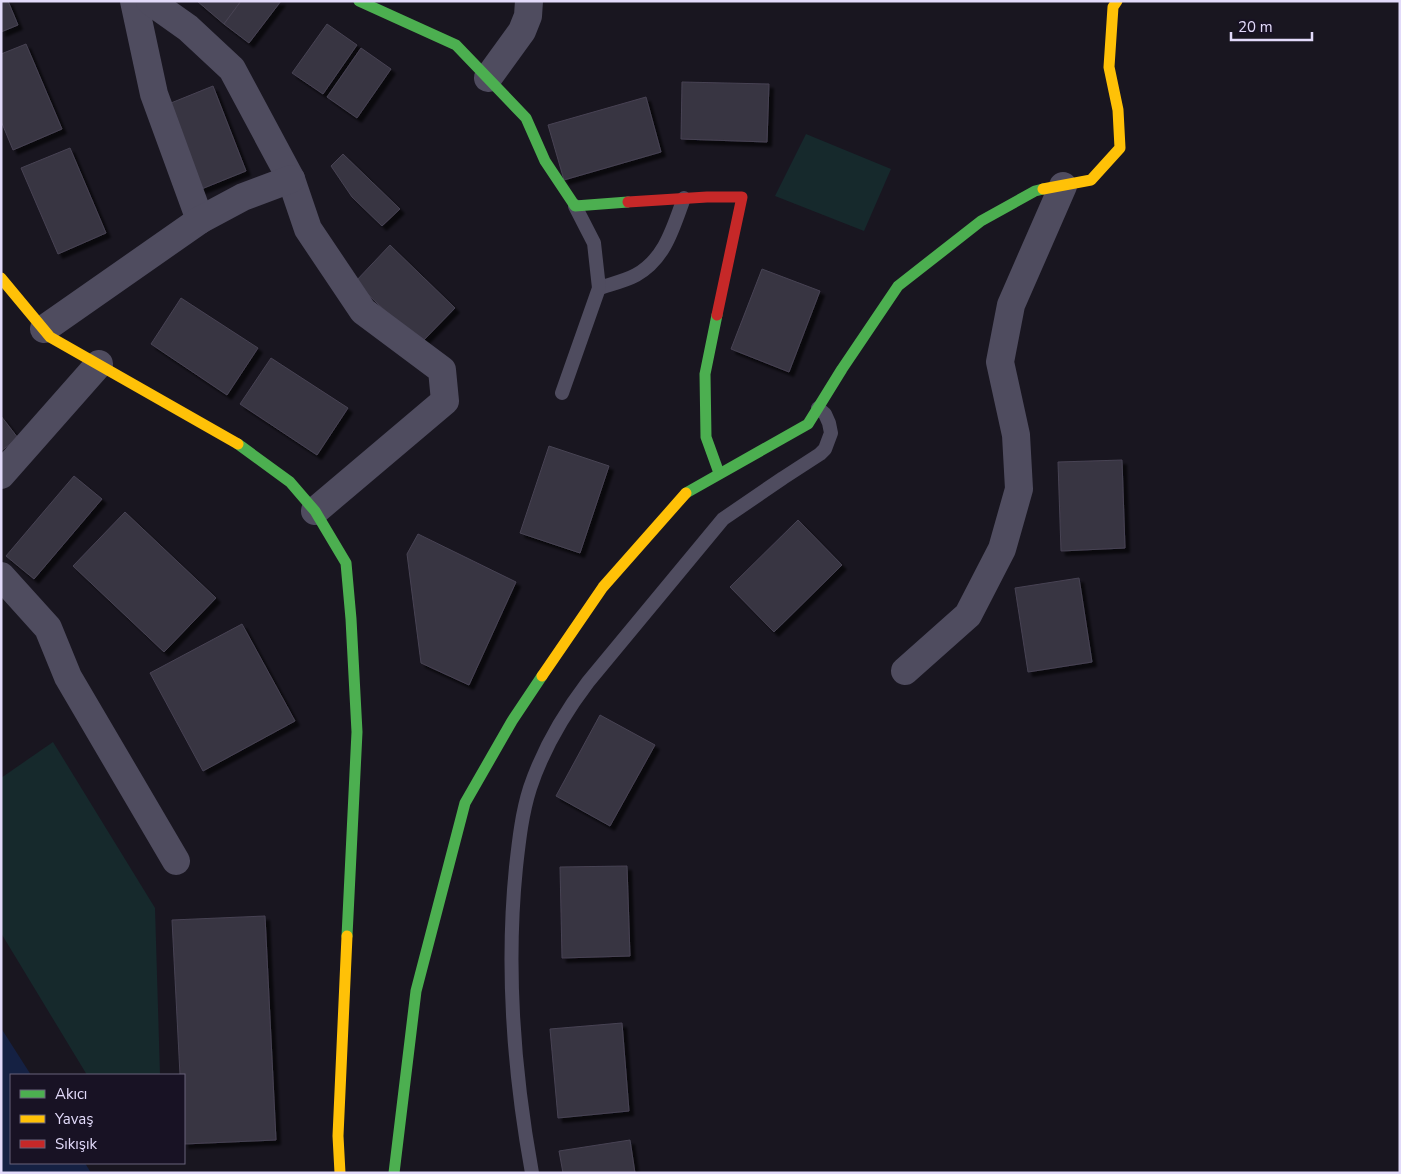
<svg xmlns="http://www.w3.org/2000/svg" width="1401" height="1174" font-family="'Nunito Sans',sans-serif">
  <defs>
    <filter id="shadow"><feDropShadow dx="4.5" dy="4.5" stdDeviation="1" flood-color="#0009"/></filter>
  </defs>
  <rect width="100%" height="100%" fill="#191620"/>
  <g fill="#16292c">
    <path d="M806 134 891 169 864 231 775 196Z"/>
    <path d="M53 742 155 908 160 1075H87L1 933V778Z"/>
  </g>
  <path fill="#152143" d="M1 1028 31 1075H11V1163H85L91 1173H1Z"/>
  <g fill="#393442" stroke="#474353" filter="url(#shadow)">
    <path d="M1 1H8L18 25 1 32Z"/>
    <path d="M197 1H241L224 24Z"/>
    <path d="M241 1H281L249 43 224 24Z"/>
    <path d="M327 24 357 45 323 94 292 73Z"/>
    <path d="M26 44 62 129 13 150 1 121V54Z"/>
    <path d="M361 48 391 69 357 118 327 97Z"/>
    <path d="M682 82 769 84 767 142 681 139Z"/>
    <path d="M213 86 246 171 199 190 166 105Z"/>
    <path d="M646 97 661 152 564 180 548 125Z"/>
    <path d="M70 148 106 233 58 254 21 168Z"/>
    <path d="M343 154 400 209 382 226 352 197 331 166Z"/>
    <path d="M390 245 455 308 420 344 355 282Z"/>
    <path d="M762 269 820 291 789 372 731 349Z"/>
    <path d="M181 298 258 348 227 395 151 344Z"/>
    <path d="M271 358 348 408 317 455 240 404Z"/>
    <path d="M1 416 18 438 1 451Z"/>
    <path d="M549 446 609 466 580 553 520 533Z"/>
    <path d="M1122 460 1125 548 1061 551 1058 462Z"/>
    <path d="M74 476 102 499 34 579 6 556Z"/>
    <path d="M125 512 216 598 164 652 73 566Z"/>
    <path d="M798 520 842 565 774 632 730 587Z"/>
    <path d="M418 534 516 582 469 685 421 663 407 554Z"/>
    <path d="M1079 578 1092 662 1028 672 1015 588Z"/>
    <path d="M242 624 295 721 203 771 150 673Z"/>
    <path d="M600 715 655 745 610 826 556 796Z"/>
    <path d="M627 866 630 956 562 958 560 867Z"/>
    <path d="M265 916 276 1140 184 1144V1075H180L172 920Z"/>
    <path d="M622 1023 629 1111 558 1118 550 1029Z"/>
    <path d="M630 1140 635 1173H563L559 1151Z"/>
  </g>
  <g fill="none" stroke-linecap="round" stroke-linejoin="round">
    <g stroke="#4f4c5f" stroke-width="14">
      <path d="M599 288C611 284 625 281 636 275 665 259 673 228 684 198"/>
      <path d="M562 393 599 288 594 243 575 206"/>
      <path d="M532 1173C514 1074 506 966 516 867 519 840 522 813 530 788 543 749 563 715 588 682L723 519 783 478 820 454 825 449 831 433 829 423 825 414 818 408"/>
    </g>
    <g stroke="#4f4c5f" stroke-width="28">
      <path d="M134 1 154 94 200 220"/>
      <path d="M150 1 188 28 232 69 291 179 308 229 363 311 442 370 445 401 315 511"/>
      <path d="M488 78 522 31 528 16 529 1"/>
      <path d="M44 329 200 220 243 197 291 179"/>
      <path d="M1 475 99 364"/>
      <path d="M1 576 48 628 68 677 176 861"/>
      <path d="M905 671 968 615 1002 549 1019 489 1016 435 1000 362 1011 305 1063 186"/>
    </g>
    <g stroke="#4caf50" stroke-width="11">
      <path d="M359 1 456 45 526 118 545 161 575 206 628 202"/>
      <path d="M717 315 705 374 706 437 719 473"/>
      <path d="M238 444 290 482 315 511 346 563 351 619 357 732 347 936"/>
      <path d="M686 493 808 424 842 369 898 286 981 221 1035 191 1043 189"/>
      <path d="M394 1173 416 991 465 803 512 721 542 676"/>
    </g>
    <g stroke="#ffc107" stroke-width="11">
      <path d="M1043 189 1091 180 1120 148 1118 110 1109 67 1113 7 1117 1"/>
      <path d="M1 278 50 337 238 444"/>
      <path d="M542 676 603 587 686 493"/>
      <path d="M340 1173 338 1136 347 936"/>
    </g>
    <path stroke="#c62828" stroke-width="11" d="M628 202 707 197H742L717 315"/>
  </g>
  <rect width="1401" height="1174" fill="none" stroke="#e2dafa" stroke-width="5"/>
  <rect x="10" y="1074" width="175" height="90" fill="#181224" stroke="#69627a"/>
  <rect x="20" y="1090" width="25" height="8" fill="#4caf50" stroke="#69627a"/>
  <text x="55" y="1099" font-size="15" fill="#e2dafa">Akıcı</text>
  <rect x="20" y="1115" width="25" height="8" fill="#ffc107" stroke="#69627a"/>
  <text x="55" y="1124" font-size="15" fill="#e2dafa">Yavaş</text>
  <rect x="20" y="1140" width="25" height="8" fill="#c62828" stroke="#69627a"/>
  <text x="55" y="1149" font-size="15" fill="#e2dafa">Sıkışık</text>
  <path d="M1231 32v8h81v-8" fill="none" stroke="#e2dafa" stroke-width="2.5"/>
  <text x="1238" y="32" font-size="15" fill="#e2dafa" stroke="#181224" stroke-width="4" paint-order="stroke">20 m</text>
</svg>
